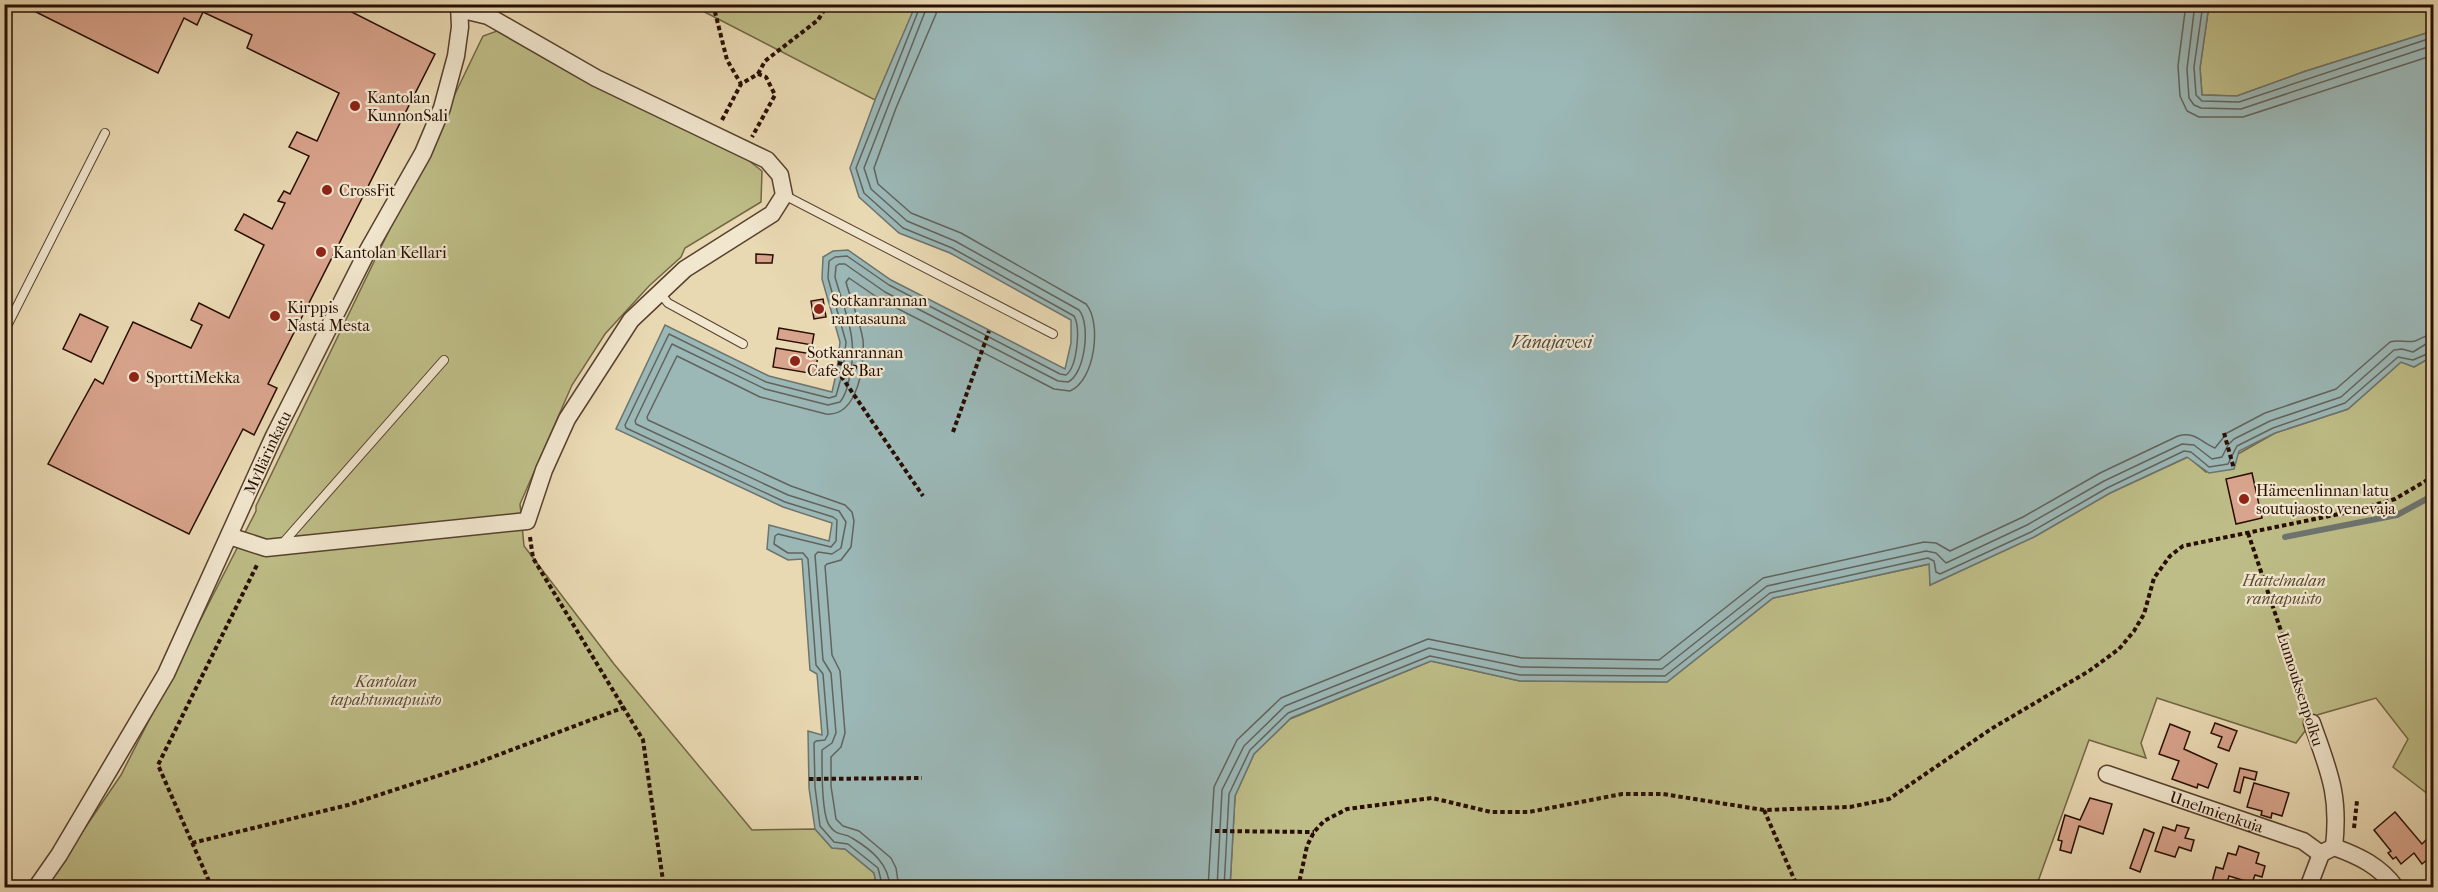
<svg xmlns="http://www.w3.org/2000/svg" width="2438" height="892" font-family="'IM FELL French Canon',serif">
  <rect width="100%" height="100%" fill="#e9d9b3"/>
  <filter id="stains"><feTurbulence type="fractalNoise" baseFrequency=".00333" numOctaves="4"/><feColorMatrix values="0 0 0 0 .2 0 0 0 0 .09 0 0 0 0 .02 0 0 0 .5 -.17"/></filter>
  <radialGradient id="worn" r=".72"><stop offset=".6" stop-color="#630" stop-opacity="0"/><stop offset="1" stop-color="#630" stop-opacity=".3"/></radialGradient>
  <g fill="#bebd87" stroke="#736644" stroke-width="1.5">
    <path d="M691 5H916L875 100Z"/>
    <path d="M2209 5H2433V31L2303 72 2237 96 2202 95 2200 68Z"/>
    <path d="M497 31 576 76 720 138 762 171 761 202 685 248 681 257 649 286 605 334 572 385 520 504 524 546 614 664 752 830 815 829 832 848 845 849 874 873 877 887 44 888 121 775 256 511V506L483 36Z"/>
    <path d="M2433 356V798L2393 767 2408 739 2376 698 2317 715 2296 743 2157 698 2141 743 2146 758 2089 740 2036 887 1230 888 1235 796 1254 754 1290 719 1431 661 1520 681 1667 682 1773 598 1930 564V585L2034 537 2110 493 2188 457 2206 472 2275 433 2348 409 2401 362 2414 367Z"/>
  </g>
  <path fill="#9bb8b7" stroke="#6d746f" stroke-width="1.5" d="M916 4 2209 5 2200 68 2202 95 2237 96 2303 72 2433 31V356L2414 367 2401 362 2348 409 2275 433 2239 451 2234 469 2209 473 2187 457 2110 493 2034 537 1930 585 1929 564 1773 598 1667 682 1520 681 1431 661 1291 718 1254 754 1235 796 1230 887H877L874 873 845 849 832 848 815 829 809 788 808 731 822 735 817 674 810 670 802 559 788 560 767 549 769 525 829 541 832 523 783 507 616 429 665 325 769 376 832 392 837 370 840 342 822 279 823 257 833 251 848 250 891 280 1065 369 1071 343V320L950 253 899 233 859 197 850 168 875 100Z"/>
  <g fill="none" stroke-linecap="round" stroke-linejoin="round">
    <g stroke="#62635c" stroke-width="1.5">
      <path d="M2186 4 2178 66 2180 96 2187 111 2199 117H2243L2434 55"/>
      <path d="M2195 4 2187 69 2189 98 2194 105 2201 108 2241 109 2434 45"/>
      <path d="M2203 4 2194 67 2196 95 2202 101 2239 102 2434 37"/>
      <path d="M883 888 878 868 848 844 834 842 820 826 815 787 814 743 816 741 825 740 828 734 823 674 816 665 808 559 803 553H788L774 544 775 536 778 534 831 547 836 541 837 520 833 517 785 502 626 428 625 425 669 334 766 382 829 398 836 396 843 371 846 342 828 278 829 261 835 257 847 256 889 285 1060 374 1066 375C1077 367 1081 328 1074 316L952 248 903 228 864 193 856 168 921 4"/>
      <path d="M890 888C889 864 872 850 852 838 843 832 837 837 829 825 821 813 822 766 822 750L832 743 836 733 831 673 823 660 815 555 818 552 832 554 841 548 846 522 839 511 788 495 636 424 635 421 672 344 765 389 828 405 840 402C846 395 847 388 849 380 859 339 846 316 835 277L836 266 839 264H845L885 292 1058 381 1068 382C1085 374 1091 324 1079 310L955 241 907 221 871 189 864 168 928 4"/>
      <path d="M899 888 896 868 891 858 859 831 843 826 836 819 831 786V757L841 747 845 733 840 671 832 655 825 566 827 564 841 560 851 547 854 521 852 512 845 505 791 486 648 420 647 417 677 356 760 397 826 414C858 417 865 364 863 340 860 321 851 301 846 282L849 278 881 300 1054 389 1070 391C1095 381 1102 322 1086 304L961 233 911 213 878 184 874 168 896 108 936 14 937 4"/>
      <path d="M1208 888 1214 787 1237 740 1281 698 1428 639 1522 658 1659 660 1763 578 1924 542 1936 543 1950 551 2023 517 2100 473 2178 436C2196 431 2201 443 2215 448L2227 433 2265 413 2336 389 2390 342C2399 339 2407 343 2415 341 2422 338 2426 335 2434 334"/>
      <path d="M1217 888 1222 790 1244 746 1285 706 1429 648 1521 667 1662 669 1767 586 1926 551 1936 553 1946 563 2027 525 2104 481 2182 444 2194 445 2212 459 2222 457 2228 445 2234 439 2270 421 2341 397 2394 350 2402 349 2413 352 2426 344 2434 343"/>
      <path d="M1224 888 1229 794 1250 750 1288 713 1430 656 1520 675 1665 676 1770 593 1928 558 1934 561 1936 572 1940 574 2031 532 2107 488 2184 451 2191 452 2209 467 2228 464 2237 446 2273 428 2345 403 2398 357 2413 360 2434 351"/>
    </g>
    <path stroke="#6d746f" stroke-width="6" d="M2285 537 2397 515 2434 495"/>
  </g>
  <g fill="#d9a48d" stroke="#280e02" stroke-width="1.5">
    <path d="M20 4H336L435 54 268 384 277 388 254 435 243 429 189 534 48 464 95 379 103 384 133 322 191 348 202 325 191 320 199 303 229 318 264 245 235 230 244 214 272 229 285 203 278 201 284 191 290 194 309 156 289 147 297 132 317 141 339 93 247 48 252 35 203 12 197 25 184 18 158 73Z"/>
    <path d="M756 254 773 255 772 263H756Z"/>
    <path d="M823 299 826 317 814 319 811 301Z"/>
    <path d="M80 314 108 327 91 362 63 349Z"/>
    <path d="M779 328 814 334 812 345 777 339Z"/>
    <path d="M776 348 818 355 815 374 773 367Z"/>
    <path d="M2252 473 2262 518 2236 524 2226 479Z"/>
    <path d="M2215 723 2237 731 2229 751 2218 747 2222 737 2211 733Z"/>
    <path d="M2170 724 2190 732 2184 749 2217 764 2208 788 2198 784 2197 788 2172 779 2179 761 2159 754Z"/>
    <path d="M2240 768 2257 772 2255 780 2244 777 2240 793 2234 791Z"/>
    <path d="M2254 783 2289 793 2282 816 2272 813 2271 818 2261 815 2262 811 2247 807Z"/>
    <path d="M2090 798 2112 804 2103 834 2079 826 2071 853 2060 850 2062 841 2058 840 2065 815 2080 820Z"/>
    <path d="M2395 812 2422 844 2427 839 2434 846V854L2422 864 2414 853 2401 864 2396 857 2393 859 2388 853 2391 851 2374 830Z"/>
    <path d="M2177 825 2189 828 2185 838 2194 840 2191 851 2179 847 2175 857 2155 851 2163 827 2175 831Z"/>
    <path d="M2144 829 2154 833 2140 872 2130 868Z"/>
    <path d="M2239 846 2259 853 2256 863 2265 866 2262 877 2255 875 2252 883 2229 876 2226 886 2212 882 2216 867 2223 869 2228 853 2236 855Z"/>
  </g>
  <g fill="none" stroke-linecap="round" stroke-linejoin="round">
    <g stroke="#58412e" stroke-width="10">
      <g id="lane">
        <path d="M784 195 1053 334"/>
        <path d="M659 292 668 303 743 344"/>
        <path d="M4 332 105 133"/>
        <path d="M282 544 444 360"/>
      </g>
    </g>
    <g stroke="#58412e" stroke-width="19">
      <g id="street">
        <path d="M229 536 266 548 527 521 544 470 567 419 631 320 685 269 772 214 784 195 780 175 767 160 596 78 488 16 459 9"/>
        <path d="M2312 723C2329 772 2340 794 2334 847"/>
        <path id="s1" d="M2107 774 2303 841 2321 854"/>
        <path d="M2324 852 2334 847C2359 856 2380 866 2396 888"/>
        <path id="s2" d="M36 888 59 855 166 674 274 436 367 252 423 153 442 108 456 56 460 27 459 4"/>
        <path d="M2308 888 2321 854"/>
      </g>
    </g>
    <g stroke="#280e02" stroke-width="4" stroke-dasharray="4.5 3" stroke-linecap="butt">
      <path d="M713 4 727 60 741 84"/>
      <path d="M758 74 765 61 818 20 828 4"/>
      <path d="M722 120 741 84 758 74 766 77 775 95 752 137"/>
      <path d="M840 351 873 352"/>
      <path d="M838 363 880 373"/>
      <path d="M837 370 923 496"/>
      <path d="M953 432 989 331"/>
      <path d="M2224 433 2234 469"/>
      <path d="M2248 533 2307 708"/>
      <path d="M530 537 533 558 643 740 664 888"/>
      <path d="M809 779 922 778"/>
      <path d="M1764 810 1798 888"/>
      <path d="M2354 828 2357 801"/>
      <path d="M1215 831 1314 832"/>
      <path d="M192 843 348 805 474 764 625 707"/>
      <path d="M212 888 158 765 258 563"/>
      <path d="M1298 888 1307 846 1314 832 1324 821 1347 809 1432 798 1491 812H1529L1622 794H1663L1764 810 1850 807 1889 799 1991 729 2089 671 2119 649 2134 631 2144 614 2154 578 2170 556 2183 546 2354 511 2395 499 2434 476"/>
    </g>
    <use href="#lane" stroke="#f1e6ce" stroke-width="8"/>
    <use href="#street" stroke="#f1e6ce" stroke-width="16"/>
  </g>
  <g fill="#8f2418" stroke="#f1e6ce" stroke-width="2">
    <circle cx="355" cy="106" r="6"/>
    <circle cx="327" cy="190" r="6"/>
    <circle cx="321" cy="252" r="6"/>
    <circle cx="819" cy="309" r="6"/>
    <circle cx="275" cy="316" r="6"/>
    <circle cx="795" cy="361" r="6"/>
    <circle cx="134" cy="377" r="6"/>
    <circle cx="2244" cy="499" r="6"/>
  </g>
  <g text-anchor="middle" stroke-width="4.5" stroke-linejoin="round" paint-order="stroke">
    <g font-size="16" fill="#280e02" stroke="#f1e6ce" text-anchor="start">
      <text x="367" y="103">Kantolan<tspan x="367" dy="18">KunnonSali</tspan></text>
      <text x="339" y="196">CrossFit</text>
      <text x="333" y="258">Kantolan Kellari</text>
      <text x="831" y="306">Sotkanrannan<tspan x="831" dy="18">rantasauna</tspan></text>
      <text x="287" y="313">Kirppis<tspan x="287" dy="18">Nasta Mesta</tspan></text>
      <text x="807" y="358">Sotkanrannan<tspan x="807" dy="18">Cafe &amp; Bar</tspan></text>
      <text x="146" y="383">SporttiMekka</text>
      <text x="2256" y="496">Hämeenlinnan latu<tspan x="2256" dy="18">soutujaosto venevaja</tspan></text>
    </g>
    <g font-size="16" fill="#280e02" stroke="#f1e6ce">
      <text dy="6" stroke="none"><textPath href="#s2" startOffset="494">Myllärinkatu</textPath></text>
      <text transform="translate(2301 689) rotate(72)" y="6">Lumouksenpolku</text>
      <text dy="6" stroke="none"><textPath href="#s1" startOffset="116">Unelmienkuja</textPath></text>
    </g>
    <g font-size="16" font-style="italic" fill="#5c4b31" stroke="#f1e6ce">
      <text x="2284" y="586">Hattelmalan<tspan x="2284" dy="18">rantapuisto</tspan></text>
      <text x="386" y="687">Kantolan<tspan x="386" dy="18">tapahtumapuisto</tspan></text>
    </g>
    <g font-size="18" font-style="italic" fill="#504a41" stroke="#f1e6ce">
      <text x="1552" y="348">Vanajavesi</text>
    </g>
  </g>
  <rect width="2438" height="892" fill="none" stroke="#e9d9b3" stroke-width="24"/>
  <rect x="6" y="6" width="2426" height="880" fill="none" stroke="#280e02" stroke-width="3"/>
  <rect x="12" y="12" width="2414" height="868" fill="none" stroke="#280e02" stroke-width="1.5"/>
  <rect width="100%" height="100%" filter="url(#stains)"/>
  <rect width="100%" height="100%" fill="url(#worn)"/>
</svg>
